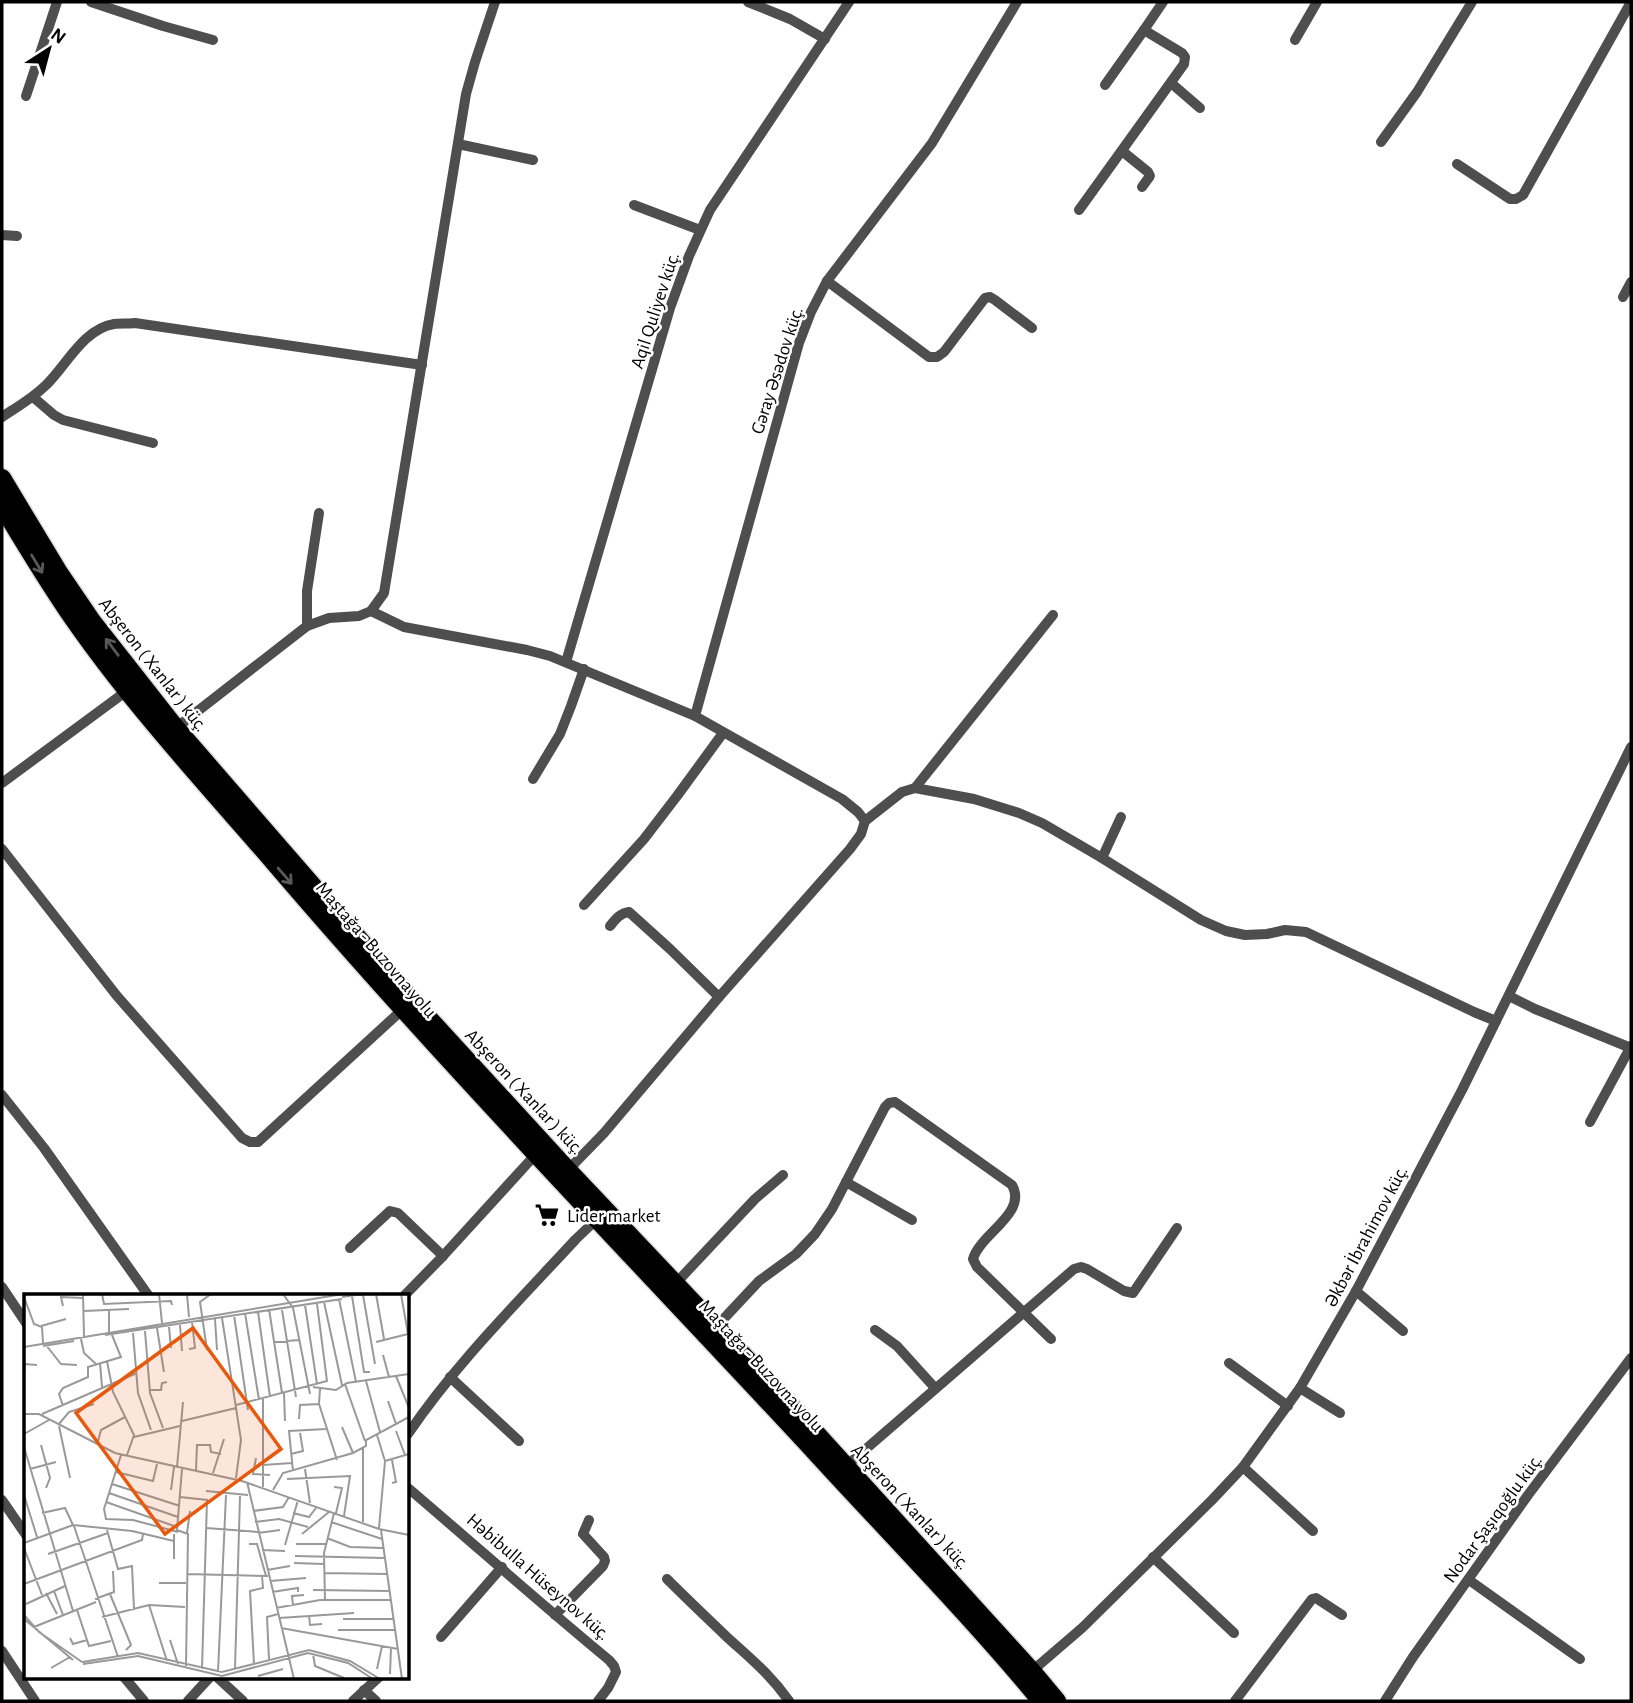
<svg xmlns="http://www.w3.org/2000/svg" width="1633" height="1703" font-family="'Alegreya Sans',sans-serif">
  <rect width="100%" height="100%" fill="#fff"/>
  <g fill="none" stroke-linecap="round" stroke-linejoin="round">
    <g stroke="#dbdbdb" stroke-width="21">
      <g id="primary">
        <path d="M2 478 58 571 92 621 176 728 412 1000 568 1170 796 1411 1032 1671 1057 1701"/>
        <path d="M2 506C27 547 51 588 79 627 137 709 206 784 272 860 446 1064 633 1256 816 1453 891 1535 970 1615 1041 1701"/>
      </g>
    </g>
    <g stroke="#4e4e4e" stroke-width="10">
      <path d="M91 2 163 26 213 40"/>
      <path d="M748 2 790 19 825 39"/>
      <path d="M1295 40 1317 2"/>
      <path d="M1171 83 1200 108"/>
      <path d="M1105 85 1144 30"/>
      <path d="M26 96 57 2"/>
      <path d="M1381 142 1417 92 1472 2"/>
      <path d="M458 144 533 160"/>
      <path d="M1122 151 1148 172 1150 176 1142 187"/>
      <path d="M1457 164 1510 199H1516L1523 195 1631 2"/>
      <path d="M634 205 700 230"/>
      <path d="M1079 210 1184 64 1185 57 1182 53 1144 30 1163 2"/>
      <path d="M2 235 17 236"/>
      <path d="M827 281 929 357H937L944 352 985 298 990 297 995 300 1032 328"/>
      <path d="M1623 297 1631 282"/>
      <path d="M33 397 54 415 63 420 153 443"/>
      <path d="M2 417C17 407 33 398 46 385 66 366 83 329 114 324 120 323 128 324 135 323L422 365"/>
      <path d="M371 611 404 627 527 650 550 656 695 716 842 799 858 812 865 821"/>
      <path d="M307 626V591L319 513"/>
      <path d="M566 662 670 308 689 256 710 210 849 2"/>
      <path d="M695 716 799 343 811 312 827 281 932 143 1017 2"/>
      <path d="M176 728 307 626 329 618 359 616 371 611 384 593 466 94 475 62 495 2"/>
      <path d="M533 779 560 734 571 706 584 669"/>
      <path d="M2 783 128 690"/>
      <path d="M915 788 974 799 1019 813 1042 823 1102 858 1201 920 1226 931 1245 935 1267 934 1285 930 1306 932 1474 1012 1496 1021"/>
      <path d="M2 849 117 996 242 1138 250 1142H258L402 1010"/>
      <path d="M1102 858 1121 817"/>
      <path d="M584 905 644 839 677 796 723 733"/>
      <path d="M610 926C615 920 620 913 629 912L670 949 719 997"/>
      <path d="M1509 996 1535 1009 1631 1048"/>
      <path d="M2 1095 44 1148 148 1295"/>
      <path d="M1590 1122 1631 1046"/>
      <path d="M568 1170 604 1133 719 997 850 849 861 834 865 821 902 792 915 788 1053 615"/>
      <path d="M846 1182 912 1220"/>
      <path d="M350 1248 390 1211 398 1213 443 1256"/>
      <path d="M676 1283 755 1199 783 1175"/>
      <path d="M2 1287 26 1323"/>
      <path d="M1356 1291 1403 1331"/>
      <path d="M405 1295 443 1256 536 1154"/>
      <path d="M716 1327 759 1281 796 1254 815 1234 832 1209 885 1107 889 1103 895 1102 1012 1185C1028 1213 980 1234 973 1259L977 1267 1051 1339"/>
      <path d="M875 1330 897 1346 935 1388"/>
      <path d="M1229 1363 1288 1406"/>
      <path d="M450 1377 519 1441"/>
      <path d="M1300 1388 1340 1413"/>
      <path d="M408 1434C456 1363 518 1302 576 1239L597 1219"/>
      <path d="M845 1467 1074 1269 1081 1267 1087 1269 1124 1291 1133 1293 1177 1228"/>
      <path d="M1243 1467 1313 1531"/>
      <path d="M408 1488C475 1545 541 1604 609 1660L614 1666 616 1672 608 1688 598 1701"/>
      <path d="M2 1500 26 1535"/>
      <path d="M1153 1557 1234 1633"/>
      <path d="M667 1579C687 1599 707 1618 727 1637 751 1659 770 1674 789 1701"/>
      <path d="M1469 1580 1580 1659"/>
      <path d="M555 1615 603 1566 605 1561 604 1557 583 1534 589 1520"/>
      <path d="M441 1637 502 1567"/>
      <path d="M2 1651 35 1701"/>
      <path d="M1032 1671 1082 1628 1212 1500 1243 1467 1300 1388 1356 1291 1462 1090 1631 747"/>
      <path d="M124 1677 144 1701"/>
      <path d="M217 1677 243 1701"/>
      <path d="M364 1690 376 1701"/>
      <path d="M188 1701 210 1677"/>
      <path d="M353 1701 379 1677"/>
      <path d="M1235 1701 1312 1599 1316 1598 1342 1615"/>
      <path d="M1385 1701 1413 1657 1528 1495 1631 1358"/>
    </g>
    <use href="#primary" stroke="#000" stroke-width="18"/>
  </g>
  <defs><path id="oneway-shaft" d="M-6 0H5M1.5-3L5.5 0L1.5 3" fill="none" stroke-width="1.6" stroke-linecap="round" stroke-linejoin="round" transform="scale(1.75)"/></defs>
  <g stroke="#595959">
    <use href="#oneway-shaft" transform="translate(37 564) rotate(59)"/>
    <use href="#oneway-shaft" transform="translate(112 647) rotate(-127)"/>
    <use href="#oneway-shaft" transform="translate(285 876) rotate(49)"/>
  </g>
  <defs>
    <g id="supermarket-bare" transform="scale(1.89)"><path d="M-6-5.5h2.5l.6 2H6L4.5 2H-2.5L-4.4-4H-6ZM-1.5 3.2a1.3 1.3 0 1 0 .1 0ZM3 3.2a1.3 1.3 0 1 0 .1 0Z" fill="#000" stroke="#fff" stroke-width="2.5" paint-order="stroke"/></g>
  </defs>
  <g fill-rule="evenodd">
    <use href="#supermarket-bare" x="547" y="1215"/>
  </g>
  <g text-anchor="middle" stroke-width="5" stroke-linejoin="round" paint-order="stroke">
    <g font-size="19" fill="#000" stroke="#fff">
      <text transform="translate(654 310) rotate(-72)" y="7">Aqil Quliyev küç.</text>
      <text transform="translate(776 370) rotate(-72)" y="7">Gəray Əsədov küç.</text>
      <text transform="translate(154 664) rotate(52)" y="7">Abşeron ( Xanlar ) küç.</text>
      <text transform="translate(377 949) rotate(49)" y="7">Maştağa - Buzovna yolu</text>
      <text transform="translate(525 1091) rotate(47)" y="7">Abşeron ( Xanlar ) küç.</text>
      <text transform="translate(1365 1236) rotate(-62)" y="7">Əkbər İbrahimov küç.</text>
      <text transform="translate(762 1365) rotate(47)" y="7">Maştağa - Buzovna yolu</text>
      <text transform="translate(911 1506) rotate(47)" y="7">Abşeron ( Xanlar ) küç.</text>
      <text transform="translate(1492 1518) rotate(-54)" y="7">Nodar Şaşıqoğlu küç.</text>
      <text transform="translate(539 1576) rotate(41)" y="7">Həbibulla Hüseynov küç.</text>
    </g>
    <g font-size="19" fill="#000" stroke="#fff" text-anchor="start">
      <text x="567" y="1222">Lider market</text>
    </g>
  </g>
  <g transform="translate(24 1294)">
    <rect width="385" height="385" fill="#fff"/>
    <path fill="none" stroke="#999" stroke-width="2" d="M59 0 60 43M78 0 80 10 147 7 148 11M135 0 138 29M163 0 165 23M259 0 269 14 286 100M352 0 360 45M377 0 384 40M339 1 351 70M328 2 340 78H346M0 3 10 30 18 33 19 49M318 3 340 0M315 5 332 88M300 8 318 91M281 11 293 90M39 12 37 3 59 4M245 15 258 99M85 16V38M258 16 272 103M60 17 105 15M234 18 246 103M221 19 235 106M210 21 224 116M198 24 217 146 212 184M191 25 193 56M156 31 158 57M17 32 42 25M145 33 147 54M133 34 140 78M121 37 126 99 139 134M109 39 114 99 127 136M81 41 318 5M57 45 60 59 72 70M250 48 275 46M352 48 384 40M22 51 37 70 53 71M19 52 50 47M0 53 319 0M165 55 171 54 168 28M183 56 176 8 187 0M359 61 365 83M83 67 89 98 110 141 103 161M76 69 78 93M0 80 1 70 13 71M372 82 385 114M342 87 356 138M321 90 341 147M289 93 312 96 323 89 385 80M296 95 295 110 313 166M126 96H137L138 89 143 88M260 99 261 127M364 107 372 130M212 111 303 87 293 10M39 112 35 100 39 94 64 83V73L97 63 88 41M0 120H15L91 159 218 187 355 235 385 241M18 120 113 79M275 125 276 111 295 110M158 127 212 114M35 130 45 118 70 110M35 132 46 184M318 133 329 159M372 137 381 161M0 140 25 126M353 141 361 167 355 234M110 143 156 132M17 151 26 184 22 194M73 151 77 136 101 123M0 153 49 317M339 154V228M267 160 279 157 276 139M97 161 80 215 82 225 109 226 154 238M232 164 229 180 246 181M361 167 385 160M239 171 268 169M153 173 159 108M6 175 32 168M158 175 153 236 164 240 162 372M281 175 286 209M172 176 173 151H186L187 158 197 160M269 177 265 137 302 135M92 178 129 187 133 170M189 179 200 145M263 185 326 182 320 222M223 188 270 385M368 189 372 188 368 166M88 190 156 212M239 193V105M310 193 318 194 312 219M147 196 150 173M249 196 259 179 329 159 342 152V146L385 123M182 197 224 201M85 199 154 223M0 201 13 243M156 203 183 206 178 375M82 208 153 233M229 217 259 213 265 203M18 219 41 214 49 231M269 219 285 223 292 214M231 228 255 225 284 233M307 228 358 245M50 232 94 363M182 234 234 238M83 236 94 275 108 272 110 315M357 236 378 385M163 239 166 217M234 239 256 236M278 240 305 218M303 244 326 253 359 254M0 249 49 231 108 237 150 247M225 250H233L242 282M272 250H302M261 251 274 206M0 254 18 301M238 256 261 257M24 260 84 239M271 262 360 264M150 265V240M270 269 300 270M243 276 266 272M301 279 363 280M163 280 244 282M246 287 282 284M135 289H162M0 290 118 246 119 240M289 296 366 297M30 297 39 321M248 298 274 294V298M22 299 33 320M86 300 107 351 102 356M71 305 90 298 89 277M301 306 300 259 310 219M2 310 41 292M125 311 143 367M269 311 268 302 280 301M252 314 296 306H367M53 316 65 352 87 347M0 321 15 338 58 368 114 359 198 378 285 356 326 367 356 385M285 321 286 331 298 330M78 323 125 311 161 313M255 324 330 319M0 325 49 366M319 325H370M10 333 72 308M257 334 374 355M314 336H372M46 344 49 350 63 346M146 346 154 370M289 360 291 372 320 384M245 365 243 323 254 320M59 370 114 362 198 382 284 359 324 369 349 385M230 370 226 297 239 294 238 282M27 374 46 363M211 375 216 202M353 375 358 352M194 378 202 201M366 380 367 354M234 382 259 375"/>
    <path fill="#e8590c" fill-opacity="0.15" stroke="#e8590c" stroke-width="3.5" d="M169 34 257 155 141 240 52 119Z"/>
    <rect width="385" height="385" fill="none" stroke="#000" stroke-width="3.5"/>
  </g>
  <rect width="1633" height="1703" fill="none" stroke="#000000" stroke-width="7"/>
  <g transform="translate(49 49) rotate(36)" stroke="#ffffff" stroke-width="5" paint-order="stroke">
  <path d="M0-5L12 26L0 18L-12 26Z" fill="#000000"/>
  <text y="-10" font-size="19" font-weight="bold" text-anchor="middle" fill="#000000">N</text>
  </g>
</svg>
